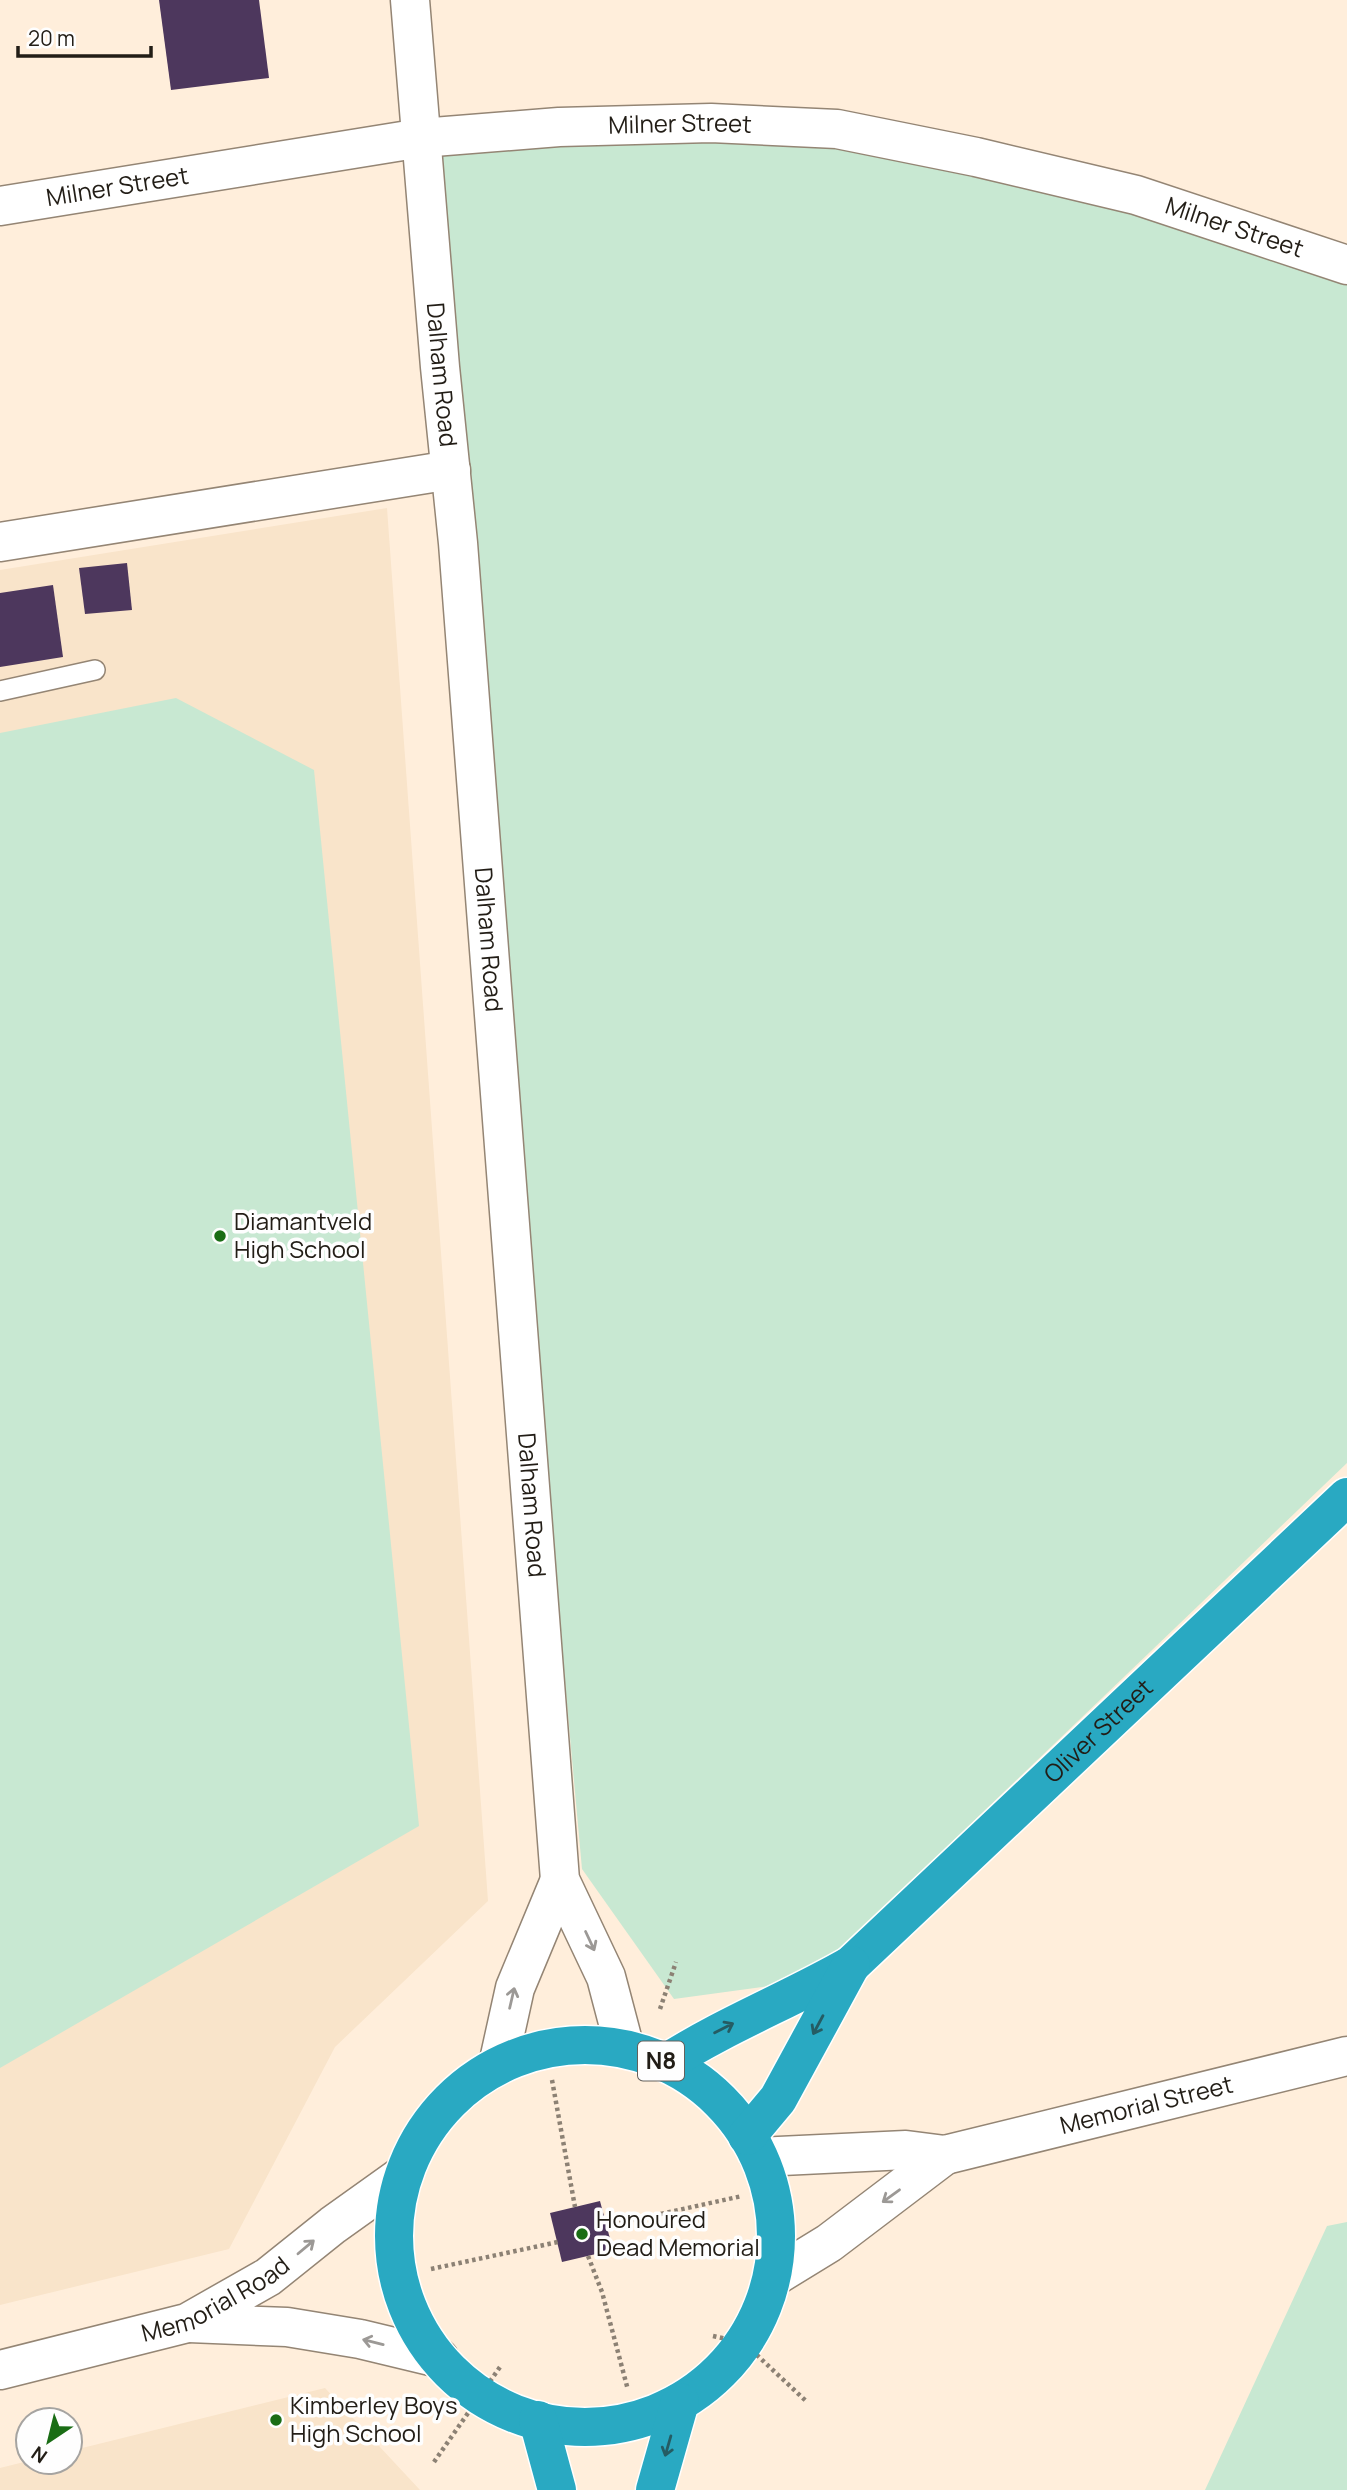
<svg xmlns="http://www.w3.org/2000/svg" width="1347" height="2490" font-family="Manrope,sans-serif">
  <rect width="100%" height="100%" fill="#ffeedb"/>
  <g fill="#f9e4ca">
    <path d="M387 508 488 1901 335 2047 229 2249 0 2305V570Z"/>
    <path d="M325 2388 420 2490H0V2468L28 2461 70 2462V2451Z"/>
  </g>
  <g fill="#c8e8d2">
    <path d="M833 126 1347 261V1463L807 1981 674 1999 582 1869 425 139Z"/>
    <path d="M176 698 314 770 419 1826 0 2068V733Z"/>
    <path d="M1347 2222V2490H1205L1327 2226Z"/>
  </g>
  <g fill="#4d375d">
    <path d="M159 0H259L269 78 171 90Z"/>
    <path d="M127 563 132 610 85 614 79 568Z"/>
    <path d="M53 585 63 657 0 667V593Z"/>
    <path d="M600 2201 613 2250 562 2262 550 2213Z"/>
  </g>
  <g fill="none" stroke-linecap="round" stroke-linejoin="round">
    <g stroke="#948574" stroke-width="22">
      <path id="lane" d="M0 691 95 670"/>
    </g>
    <g stroke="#948574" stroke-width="41">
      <g id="street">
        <path id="s1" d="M0 206 421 138 559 127 711 123 837 129 976 157 1136 195 1347 265"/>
        <path d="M0 542 451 470"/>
      </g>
    </g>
    <g stroke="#948574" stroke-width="41">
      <g id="secondary">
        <path id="s2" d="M410 0 440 367 458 543 560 1880 606 1977 625 2049"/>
        <path d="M498 2065 515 1988 560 1880"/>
        <path id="s3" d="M759 2157 906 2150 945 2155 1347 2056"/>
        <path d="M772 2278 829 2243 945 2155"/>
        <path d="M189 2323 287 2327 360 2339 439 2358"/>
        <path id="s4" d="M0 2370 187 2323 268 2277 333 2225 403 2175"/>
      </g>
    </g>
    <g stroke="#fff" stroke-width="41">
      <g id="highway">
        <circle cx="585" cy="2236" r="191"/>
        <path id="s5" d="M666 2063C725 2025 790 2000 851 1965L1347 1497"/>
        <path d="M747 2136 778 2099 851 1965"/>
        <path d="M538 2420 557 2490"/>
        <path d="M655 2490 680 2402"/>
      </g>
    </g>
    <g stroke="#8c8174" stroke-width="4.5" stroke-dasharray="3.5 3.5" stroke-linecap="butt">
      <path d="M660 2009 676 1962"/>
      <path d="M552 2080 575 2207"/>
      <path d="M606 2226 742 2196"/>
      <path d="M588 2256 602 2292 628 2390"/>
      <path d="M431 2269 558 2242"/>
      <path d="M713 2336 744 2343 806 2401"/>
      <path d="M434 2462 500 2367"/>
    </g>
    <use href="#lane" stroke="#fff" stroke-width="19"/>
    <use href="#street" stroke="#fff" stroke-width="38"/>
    <use href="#secondary" stroke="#fff" stroke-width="38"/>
    <use href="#highway" stroke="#29a9c2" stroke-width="38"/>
  </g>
  <defs><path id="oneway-shaft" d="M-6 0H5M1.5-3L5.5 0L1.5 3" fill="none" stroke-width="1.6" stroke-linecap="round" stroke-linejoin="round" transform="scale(1.75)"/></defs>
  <g stroke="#9c9996">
    <use href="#oneway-shaft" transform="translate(590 1941) rotate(65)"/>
    <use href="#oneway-shaft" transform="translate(512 1998) rotate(-77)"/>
    <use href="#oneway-shaft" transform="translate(891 2196) rotate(144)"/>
    <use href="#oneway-shaft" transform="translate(306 2247) rotate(-40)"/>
    <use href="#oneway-shaft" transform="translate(373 2342) rotate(-166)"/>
  </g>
  <g stroke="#255c63">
    <use href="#oneway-shaft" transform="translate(818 2025) rotate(118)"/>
    <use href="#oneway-shaft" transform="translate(724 2028) rotate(-27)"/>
    <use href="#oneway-shaft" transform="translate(668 2446) rotate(106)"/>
  </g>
  <g fill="#1a6d15" stroke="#fefefe" stroke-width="2.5">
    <circle cx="220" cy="1236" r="7"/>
    <circle cx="582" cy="2234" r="7"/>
    <circle cx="276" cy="2420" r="7"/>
  </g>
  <g text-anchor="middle" stroke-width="7" stroke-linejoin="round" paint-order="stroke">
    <rect fill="#fefefe" stroke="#64605c" stroke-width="2" x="638" y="2041.5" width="46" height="39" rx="5"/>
    <g font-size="23" font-weight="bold" fill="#221d16">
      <text x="661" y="2069">N8</text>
    </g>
    <g font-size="24" fill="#221d16" stroke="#fefefe">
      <text dy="8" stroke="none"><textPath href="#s1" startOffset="686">Milner Street</textPath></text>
      <text dy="8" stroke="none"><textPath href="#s1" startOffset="119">Milner Street</textPath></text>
      <text dy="8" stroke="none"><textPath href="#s1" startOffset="1253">Milner Street</textPath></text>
      <text dy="8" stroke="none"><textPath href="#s2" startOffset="376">Dalham Road</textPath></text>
      <text dy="8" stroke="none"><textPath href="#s2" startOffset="943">Dalham Road</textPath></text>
      <text dy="8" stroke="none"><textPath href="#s2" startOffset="1510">Dalham Road</textPath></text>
      <text dy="8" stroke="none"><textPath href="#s5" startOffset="550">Oliver Street</textPath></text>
      <text dy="8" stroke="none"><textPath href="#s3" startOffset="394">Memorial Street</textPath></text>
      <text dy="8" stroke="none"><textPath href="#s4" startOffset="228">Memorial Road</textPath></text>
    </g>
    <g font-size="24" fill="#221d16" stroke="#fefefe" text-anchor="start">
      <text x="234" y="1230">Diamantveld<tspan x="234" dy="28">High School</tspan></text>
      <text x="596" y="2228">Honoured<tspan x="596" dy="28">Dead Memorial</tspan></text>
      <text x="290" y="2414">Kimberley Boys<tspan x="290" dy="28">High School</tspan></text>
    </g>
  </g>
  <g transform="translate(49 2441) rotate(215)"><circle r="33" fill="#fefefe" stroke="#a6a4a1" stroke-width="2"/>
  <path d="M0-5L12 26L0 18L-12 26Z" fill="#1a6d15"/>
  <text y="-10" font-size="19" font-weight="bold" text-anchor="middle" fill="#221d16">N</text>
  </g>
  <path d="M18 46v10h133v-10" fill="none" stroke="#221d16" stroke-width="3.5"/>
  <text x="28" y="46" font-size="21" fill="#221d16" stroke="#fefefe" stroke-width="5" paint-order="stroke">20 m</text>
</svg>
